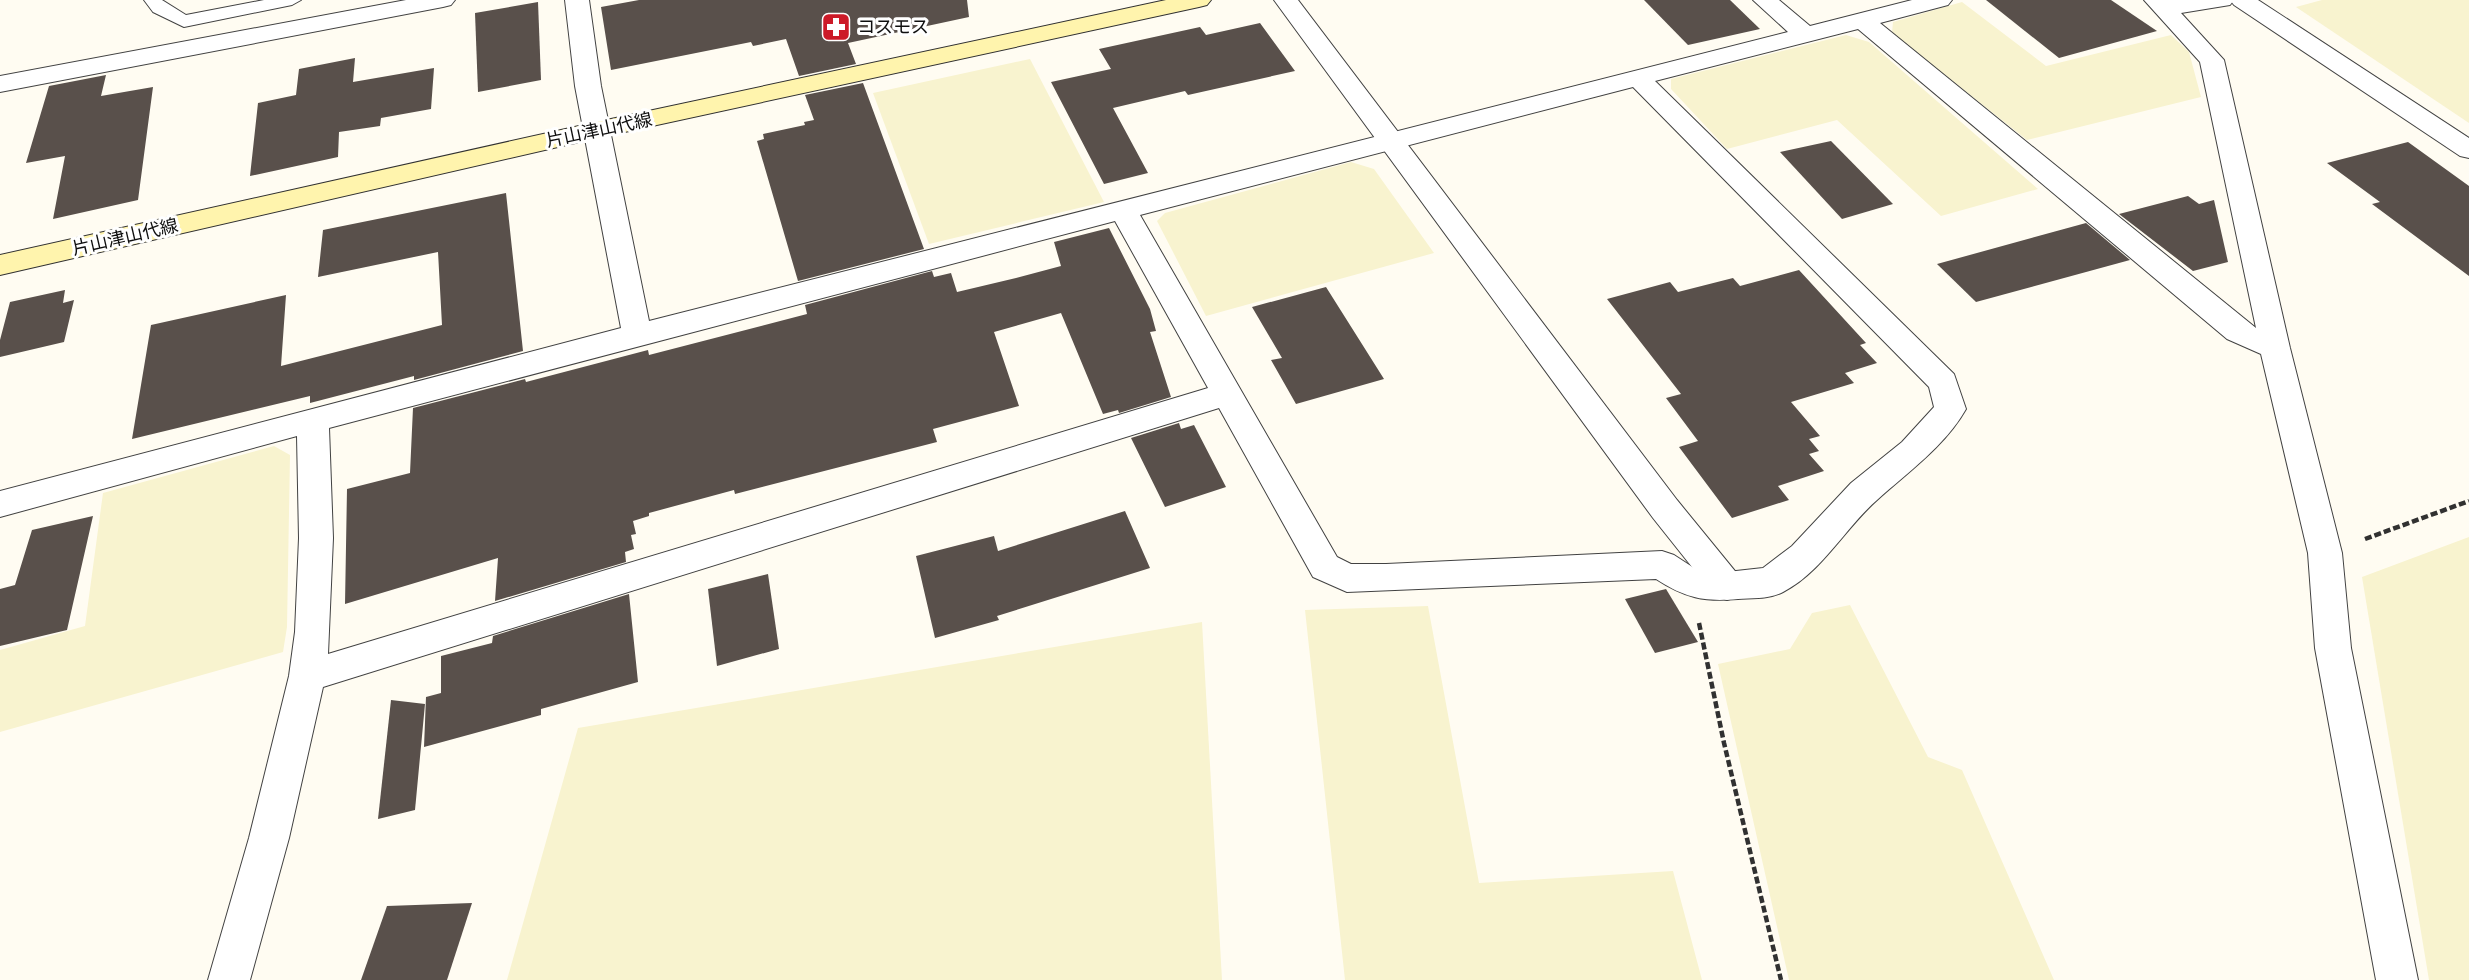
<svg xmlns="http://www.w3.org/2000/svg" width="2469" height="980" font-family="Merriweather,'Noto Sans JP',serif">
  <rect width="100%" height="100%" fill="#fffcf2"/>
  <g fill="#f8f3cf">
    <path d="M2322 0H2469V123L2296 7Z"/>
    <path d="M1962 2 2046 66 2171 35 2189 52 2201 97 2027 140 1892 33 1893 22Z"/>
    <path d="M1846 35 1869 42 2038 189 1941 216 1837 120 1727 149 1671 89V79Z"/>
    <path d="M1030 59 1104 202 929 244 873 93Z"/>
    <path d="M1351 162 1374 169 1434 253 1206 316 1157 221 1165 213Z"/>
    <path d="M274 446 290 455 287 627 283 652 0 732V650L85 626 103 493Z"/>
    <path d="M2469 537V980H2429L2362 577Z"/>
    <path d="M1850 605 1928 757 1962 770 2054 980H1789L1718 664 1790 649 1812 613Z"/>
    <path d="M1428 606 1479 883 1673 871 1702 980H1345L1305 610Z"/>
    <path d="M1202 622 1222 980H507L578 728Z"/>
  </g>
  <g fill="#59504b">
    <path d="M639 0H967L969 17 848 43 856 64 799 76 786 39 753 46 751 42 611 70 601 7Z"/>
    <path d="M1644 0H1730L1760 29 1688 45Z"/>
    <path d="M1986 0H2111L2157 31 2059 58Z"/>
    <path d="M538 2 541 80 478 92 475 13Z"/>
    <path d="M1260 23 1295 71 1188 95 1185 91 1113 108 1148 173 1104 184 1051 82 1111 69 1099 49 1200 27 1206 35Z"/>
    <path d="M355 58 353 82 434 68 431 109 381 118 380 126 339 132 338 157 250 176 258 103 296 95 299 69Z"/>
    <path d="M106 75 101 96 153 87 138 200 53 219 65 156 26 163 49 86Z"/>
    <path d="M863 83 924 249 798 281 757 141 764 139 763 134 805 125 804 122 814 120 805 95Z"/>
    <path d="M1831 141 1893 204 1842 219 1780 152Z"/>
    <path d="M2408 142 2469 186V276L2372 204 2380 202 2327 163Z"/>
    <path d="M506 193 523 351 414 380V376L310 403V396L132 439 151 325 286 295 281 366 442 325 438 252 318 277 323 230Z"/>
    <path d="M2188 196 2199 204 2214 200 2228 262 2193 271 2119 214Z"/>
    <path d="M2086 223 2130 260 1976 302 1937 264Z"/>
    <path d="M1109 228 1150 309 1156 331 1150 332 1171 397 1119 413 1118 410 1103 414 1061 313 994 332 1019 406 933 429 937 442 735 494 734 490 649 513V516L633 521 636 534 631 535 634 549 625 552 626 562 495 601 498 558 345 604 347 489 410 473 413 408 525 379 526 382 648 350 649 355 807 314 805 305 932 271 934 277 951 273 957 292 1016 278 1061 266 1054 242Z"/>
    <path d="M1799 270 1866 343 1860 345 1877 363 1845 373 1854 383 1791 402 1820 436 1809 439 1819 451 1809 454 1824 471 1778 486 1789 500 1732 518 1679 447 1698 441 1666 398 1681 394 1607 299 1670 282 1678 292 1733 278 1740 286Z"/>
    <path d="M1326 287 1384 379 1296 404 1271 360 1282 358 1252 307Z"/>
    <path d="M65 290 63 303 74 300 64 342 0 357V340L10 302Z"/>
    <path d="M1179 423 1181 429 1194 425 1226 487 1165 507 1131 438Z"/>
    <path d="M1125 511 1150 568 997 616 999 620 935 638 916 556 994 536 998 551Z"/>
    <path d="M93 516 67 630 0 646V589L15 585 32 530Z"/>
    <path d="M768 574 779 649 717 666 708 589Z"/>
    <path d="M1666 589 1698 642 1655 653 1625 599Z"/>
    <path d="M629 594 638 682 541 709V715L424 747 426 697 441 693V656L492 643 493 636Z"/>
    <path d="M391 700 425 704 415 810 378 819Z"/>
    <path d="M472 903 447 980H361L387 906Z"/>
  </g>
  <g fill="none" stroke-linecap="round" stroke-linejoin="round">
    <g stroke="#424242" stroke-width="2">
      <path id="service" d="M144 0H162L186 15 264 0H301L292 5 184 27 153 12Z"/>
    </g>
    <g stroke="#424242" stroke-width="2">
      <g id="minor">
        <path d="M406 0H455L451 5 443 7 0 92V76Z"/>
        <path d="M565 0H589L601 86 649 321 1788 32 1753 0H1779L1810 26 1912 0H1952L1948 5 1880 23 2256 328 2200 62 2144 0H2234L2230 5 2181 13 2224 60 2290 348 2342 553 2351 648 2418 980H2376L2315 648 2308 553 2261 354 2227 339 1858 29 1655 81 1954 374 1966 409C1945 446 1908 472 1877 500 1845 528 1822 572 1783 592 1770 599 1752 598 1738 599 1704 602 1685 598 1656 579L1347 592 1313 577 1219 408 323 687 289 838 250 980H208L249 838 289 676 295 632 299 538 297 436 0 517V491L621 328 575 86ZM1633 87 1929 387 1934 407 1902 442 1851 483 1792 546 1763 568 1727 572 1697 570 1674 555 1662 551 1386 564H1351L1337 557 1140 215ZM1115 221 1208 388 328 654 333 538 329 428Z"/>
      </g>
    </g>
    <g stroke="#424242" stroke-width="2">
      <g id="tertiary">
        <path d="M1274 0H1298L1677 500 1739 576 1744 586 1739 596 1727 600 1715 596 1653 518Z"/>
        <path d="M2230 0H2258L2469 138V158L2460 156 2234 5Z"/>
      </g>
    </g>
    <g stroke="#313131" stroke-width="2">
      <path id="secondary" d="M1166 0H1211L1207 5 1199 7 597 138 0 275V255L597 122Z"/>
    </g>
    <g stroke="#313131" stroke-width="4.5" stroke-dasharray="7 3" stroke-linecap="butt">
      <path d="M2365 539 2469 501"/>
      <path d="M1699 623 1724 743 1781 980"/>
    </g>
    <use href="#service" fill="#fff" fill-rule="evenodd"/>
    <use href="#minor" fill="#fff" fill-rule="evenodd"/>
    <use href="#tertiary" fill="#fff" fill-rule="evenodd"/>
    <use href="#secondary" fill="#fff4ad" fill-rule="evenodd"/>
  </g>
  <defs>
    <g id="pharmacy-square" transform="scale(1.5)"><rect x="-9" y="-9" width="18" height="18" rx="4" fill="#cc1a28" stroke="#fff"/><path d="M-2-6h4v4h4v4h-4v4h-4v-4h-4v-4h4Z" fill="#fff"/></g>
  </defs>
  <g fill-rule="evenodd">
    <use href="#pharmacy-square" x="836" y="27"/>
  </g>
  <g text-anchor="middle" stroke-width="6" stroke-linejoin="round" paint-order="stroke">
    <g font-size="18" fill="#0f0f0f" stroke="#fff" text-anchor="start">
      <text x="857" y="33">コスモス</text>
    </g>
    <g font-size="18" fill="#0f0f0f" stroke="#fff">
      <text transform="translate(599 130) rotate(-12)" y="6">片山津山代線</text>
      <text transform="translate(125 237) rotate(-13)" y="6">片山津山代線</text>
    </g>
  </g>
</svg>
